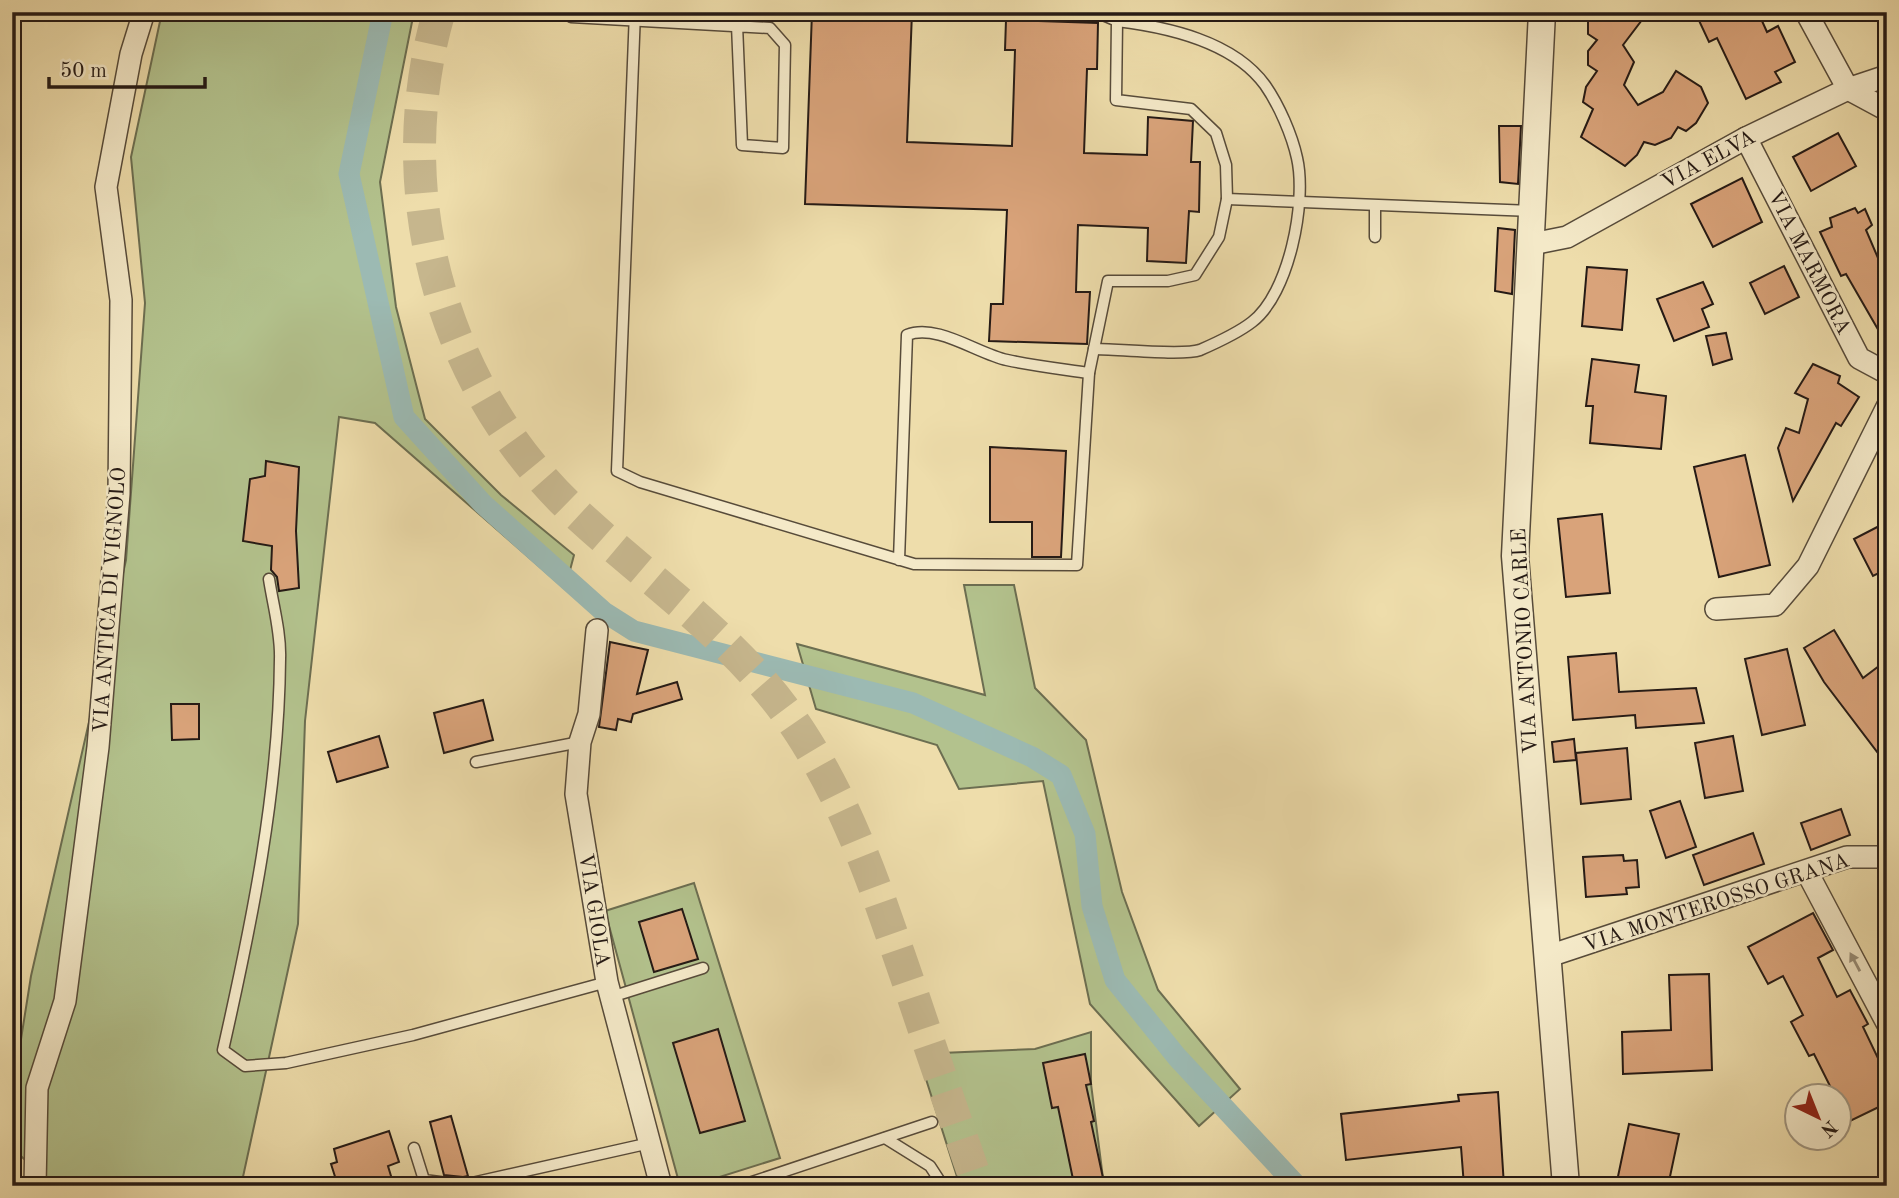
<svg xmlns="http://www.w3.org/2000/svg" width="1899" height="1198" font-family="'Old Standard TT',serif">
  <rect width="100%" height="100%" fill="#eeddab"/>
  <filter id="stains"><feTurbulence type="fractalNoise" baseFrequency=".00286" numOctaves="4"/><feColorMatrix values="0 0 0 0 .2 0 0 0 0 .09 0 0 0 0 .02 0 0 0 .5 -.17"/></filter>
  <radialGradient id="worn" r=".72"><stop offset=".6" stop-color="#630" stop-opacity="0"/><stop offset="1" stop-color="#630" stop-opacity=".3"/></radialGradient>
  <g fill="#b3c28d" stroke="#6c6e51" stroke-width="2">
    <path d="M162 12H414L380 182 396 307 425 419 501 495 574 555 565 589 375 423 339 417 305 721 298 924 241 1186H54L12 1148V1096L31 976 126 560 145 303 131 157Z"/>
    <path d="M964 585H1014L1035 688 1086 740 1122 892 1158 990 1240 1089 1199 1126 1090 1004 1043 781 959 789 937 745 816 709 797 644 985 695Z"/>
    <path d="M694 883 780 1158 691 1186H680L605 911Z"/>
    <path d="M1091 1032V1084L1104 1186H960L918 1054 1035 1049Z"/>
  </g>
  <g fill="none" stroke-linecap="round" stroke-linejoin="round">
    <path stroke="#9cbab3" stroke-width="21" d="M383 12 349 174 404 417 483 504 604 612 634 631 913 703 1032 757 1061 775 1085 834 1092 906 1115 980 1177 1057 1297 1186"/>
  </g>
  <g fill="#d9a37a" stroke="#251a15" stroke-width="2">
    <path d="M812 12H912L907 142 1012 146 1015 50H1005L1006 20 1098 23 1097 69H1087L1084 153 1147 155 1148 117 1193 121 1191 162H1200L1199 212 1189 211 1186 263 1147 261 1148 228 1078 225 1076 292H1090L1087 344 989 341 991 304H1003L1007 210 805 204Z"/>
    <path d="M1595 12H1648L1623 45 1634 62 1624 85 1638 105 1663 92 1676 71 1701 87 1708 103 1696 123 1686 131 1678 127 1671 138 1655 145 1644 142 1637 155 1625 166 1581 137 1593 109 1583 102 1586 87 1597 71 1588 65V51L1597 40 1588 34V20Z"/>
    <path d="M1695 12H1758L1767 32 1778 26 1795 62 1775 72 1781 82 1746 99 1717 38 1709 42Z"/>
    <path d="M1499 126H1521L1518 184 1500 182Z"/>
    <path d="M1838 133 1856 166 1811 191 1793 157Z"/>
    <path d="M1742 178 1762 222 1713 247 1691 204Z"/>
    <path d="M1855 208 1858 213 1865 209 1872 225 1866 230 1887 279V345L1846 274 1841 276 1820 232 1832 227 1830 218Z"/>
    <path d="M1498 228 1515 230 1512 294 1495 291Z"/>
    <path d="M1784 266 1799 297 1765 314 1750 283Z"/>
    <path d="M1587 267 1627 270 1622 330 1582 326Z"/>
    <path d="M1703 282 1713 304 1702 309 1709 327 1674 341 1657 299Z"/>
    <path d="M1726 333 1732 359 1713 365 1706 336Z"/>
    <path d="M1592 359 1639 365 1635 392 1666 396 1661 449 1590 443 1593 406H1586Z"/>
    <path d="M1813 364 1840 376 1838 383 1859 397 1841 426 1836 423 1793 501 1778 448 1786 428 1799 433 1808 399 1795 393Z"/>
    <path d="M990 447 1066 451 1061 557H1032V522H990Z"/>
    <path d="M1745 455 1770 565 1719 577 1694 467Z"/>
    <path d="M266 461 299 467 296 531 299 588 279 591 277 577 271 570 272 546 243 541 250 479 265 476Z"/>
    <path d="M1602 514 1610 593 1566 597 1558 519Z"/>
    <path d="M1887 522V569L1873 576 1854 539Z"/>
    <path d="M1834 630 1863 678 1887 660V765L1824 682 1804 648Z"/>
    <path d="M610 642 648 650 637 694 677 682 682 699 633 714 631 722 618 719 616 730 599 727Z"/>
    <path d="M1787 649 1805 725 1762 735 1745 659Z"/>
    <path d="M1616 653 1619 692 1696 688 1704 723 1636 728 1635 715 1573 720 1568 657Z"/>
    <path d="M483 700 493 740 444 753 434 713Z"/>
    <path d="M171 704H199V739L172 740Z"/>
    <path d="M379 736 388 767 337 782 328 752Z"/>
    <path d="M1733 736 1743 791 1705 798 1695 743Z"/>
    <path d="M1574 739 1576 760 1554 762 1552 742Z"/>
    <path d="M1627 748 1631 799 1581 804 1576 753Z"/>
    <path d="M1680 801 1696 847 1666 858 1650 811Z"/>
    <path d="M1841 809 1850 835 1811 850 1801 823Z"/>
    <path d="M1753 833 1764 864 1704 885 1693 855Z"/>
    <path d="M1623 855 1624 861 1637 860 1639 887 1626 888 1627 894 1586 897 1583 857Z"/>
    <path d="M682 909 698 959 654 972 639 922Z"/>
    <path d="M1813 913 1833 950 1818 958 1837 997 1850 990 1868 1024 1863 1027 1887 1077V1103L1848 1122 1839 1105V1096H1835L1814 1054 1809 1056 1791 1022 1803 1015 1783 976 1768 984 1748 947Z"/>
    <path d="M1709 974 1712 1070 1623 1074 1622 1032 1671 1030 1669 975Z"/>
    <path d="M718 1029 745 1121 700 1133 673 1043Z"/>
    <path d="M1085 1054 1091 1084 1086 1085 1094 1121 1091 1122 1103 1178 1074 1184 1058 1107 1052 1108 1043 1063Z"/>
    <path d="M1498 1092 1504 1186H1464L1461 1147 1346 1160 1341 1114 1459 1101 1458 1095Z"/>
    <path d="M451 1116 468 1176 463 1177 444 1175 430 1122Z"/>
    <path d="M1629 1124 1679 1134 1668 1186H1616Z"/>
    <path d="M389 1131 399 1162 388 1166 394 1186H338L331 1164 337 1162 334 1149Z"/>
  </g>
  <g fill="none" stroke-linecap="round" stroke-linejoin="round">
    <path stroke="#c6b68d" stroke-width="33" stroke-dasharray="33 17" stroke-linecap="butt" d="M439 12C387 191 441 389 578 515 655 586 742 643 800 732 852 812 879 898 910 987 932 1053 955 1119 978 1186"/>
    <g stroke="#574b3a" stroke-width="13">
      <g id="service">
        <path d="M635 12 617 471 640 482 914 564 1077 565 1089 373C1062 369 1034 366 1007 360 978 354 937 323 907 335L899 560"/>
        <path d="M1096 12 1117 21 1116 100 1191 109 1216 133 1226 165 1227 199 1531 211"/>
        <path d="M571 17 770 28 785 45 783 148 742 145 737 25"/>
        <path d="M1375 237V207"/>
        <path d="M1094 349C1116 349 1183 356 1200 350 1216 343 1238 333 1252 322 1289 294 1307 202 1297 158 1292 135 1279 105 1265 85 1233 41 1167 27 1117 21"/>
        <path d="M1089 373 1108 281H1168L1195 275 1219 237 1227 199"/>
        <path d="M269 579C273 605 281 633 280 659 279 790 252 922 223 1050L245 1066 286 1063 413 1035 607 982"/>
        <path d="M476 762 580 742"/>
        <path d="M611 997 703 968"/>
        <path d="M885 1138 930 1166 943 1186"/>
        <path d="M414 1148 424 1180 463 1185 650 1143"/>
        <path d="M740 1186 932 1122"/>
      </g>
    </g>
    <g stroke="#574b3a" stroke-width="24">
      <g id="minor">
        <path d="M1806 12 1848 89 1887 110"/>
        <path d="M1746 138 1859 358 1887 373"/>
        <path d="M1532 244 1567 237 1746 138 1848 89 1887 76"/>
        <path d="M1716 609 1775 605 1808 566 1887 407"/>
        <path d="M597 630 589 714 580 742 576 794 607 982 661 1186"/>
        <path d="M1807 872 1887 1023"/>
        <path d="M1546 957 1847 857H1887"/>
        <path d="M35 1186 37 1088 65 1001 98 747 119 494 121 300 106 187 131 54 144 12"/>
      </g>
    </g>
    <g stroke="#574b3a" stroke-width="29">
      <path id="tertiary" d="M1542 12 1515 556 1566 1186"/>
    </g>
    <use href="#service" stroke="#f4e9c8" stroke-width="10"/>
    <use href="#minor" stroke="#f4e9c8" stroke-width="21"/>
    <use href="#tertiary" stroke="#f4e9c8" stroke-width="26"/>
  </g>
  <defs><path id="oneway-solid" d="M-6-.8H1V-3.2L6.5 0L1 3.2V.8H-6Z" transform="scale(1.75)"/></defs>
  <use fill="#978c77" href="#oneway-solid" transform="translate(1855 962) rotate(-118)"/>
  <g text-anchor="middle" stroke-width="5" stroke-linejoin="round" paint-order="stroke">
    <g font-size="21" fill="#251a15" stroke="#f4e9c8">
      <text transform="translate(1708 159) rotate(-28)" y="7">VIA ELVA</text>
      <text transform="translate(1810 262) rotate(63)" y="7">VIA MARMORA</text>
      <text transform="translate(109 600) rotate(-86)" y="7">VIA ANTICA DI VIGNOLO</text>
      <text transform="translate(1524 641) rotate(-93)" y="7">VIA ANTONIO CARLE</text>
      <text transform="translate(1716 902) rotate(-18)" y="7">VIA MONTEROSSO GRANA</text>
      <text transform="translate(595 910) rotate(81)" y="7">VIA GIOLA</text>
    </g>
  </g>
  <rect width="1899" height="1198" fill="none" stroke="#eeddab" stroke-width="42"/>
  <rect x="14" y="14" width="1871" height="1170" fill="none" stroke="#251a15" stroke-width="3.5"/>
  <rect x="21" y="21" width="1857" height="1156" fill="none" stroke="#251a15" stroke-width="2"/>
  <g transform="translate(1818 1117) rotate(137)"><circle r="33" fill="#f4e9c8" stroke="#a19680" stroke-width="2"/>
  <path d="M0-5L12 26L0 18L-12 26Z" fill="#8f2418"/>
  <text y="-10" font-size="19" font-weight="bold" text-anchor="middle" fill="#251a15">N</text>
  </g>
  <path d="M49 77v10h156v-10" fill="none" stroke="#251a15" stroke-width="3.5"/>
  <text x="60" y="77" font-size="21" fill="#251a15" stroke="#f4e9c8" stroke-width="5" paint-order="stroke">50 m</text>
  <rect width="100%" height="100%" filter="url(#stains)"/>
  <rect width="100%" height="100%" fill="url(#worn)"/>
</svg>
